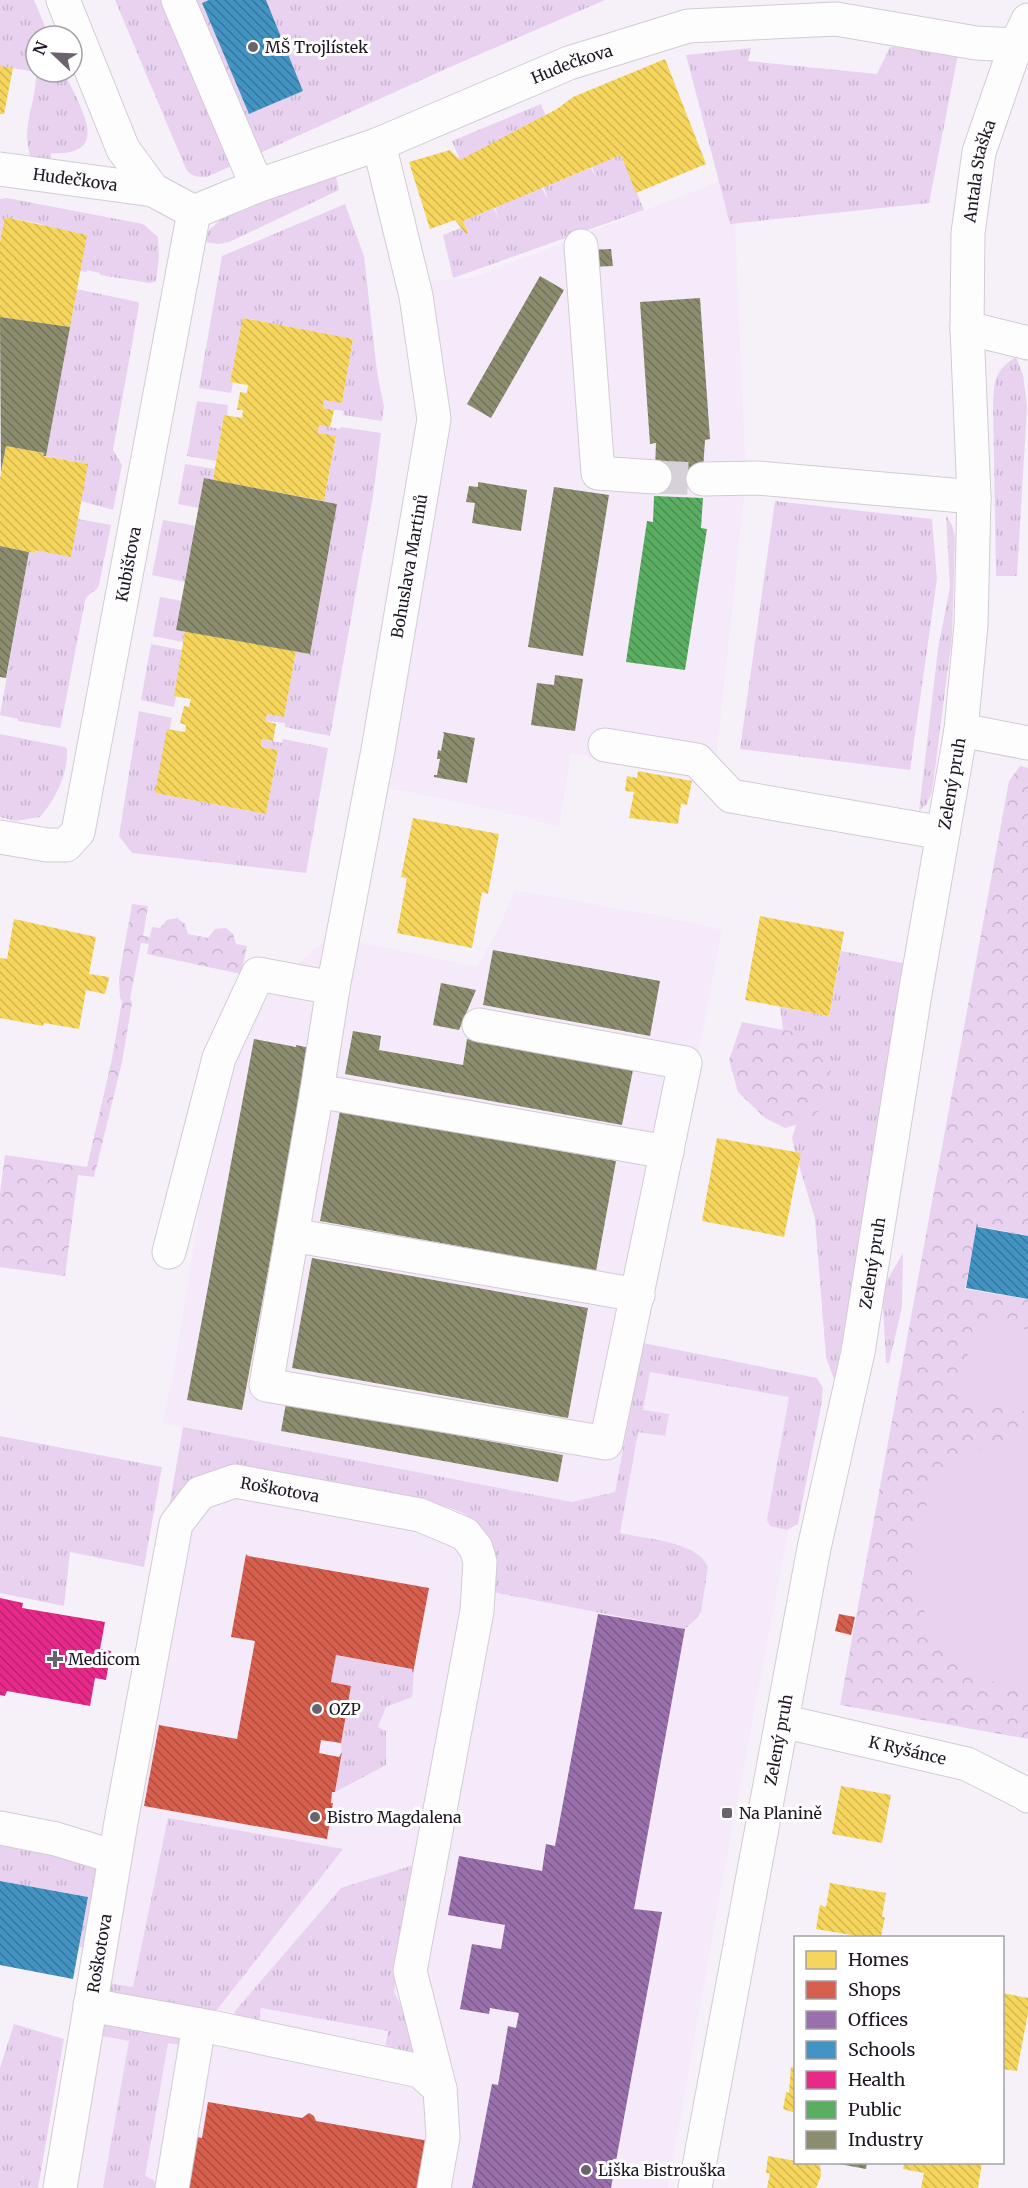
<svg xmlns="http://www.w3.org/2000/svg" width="1028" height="2188" font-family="Merriweather,serif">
  <defs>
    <pattern id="grass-tufts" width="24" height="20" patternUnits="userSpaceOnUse" patternTransform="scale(1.5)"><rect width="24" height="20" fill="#e8d2f0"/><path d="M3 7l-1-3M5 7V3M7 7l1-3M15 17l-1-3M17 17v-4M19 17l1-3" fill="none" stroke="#c7b4ce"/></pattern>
    <pattern id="park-crowns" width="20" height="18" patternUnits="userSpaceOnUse" patternTransform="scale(1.5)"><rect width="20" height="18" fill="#e8d2f0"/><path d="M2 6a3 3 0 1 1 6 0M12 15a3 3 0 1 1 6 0" fill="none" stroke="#c7b4ce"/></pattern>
    <pattern id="homes-back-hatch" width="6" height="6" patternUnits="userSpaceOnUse" patternTransform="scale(1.5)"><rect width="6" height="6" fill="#f6d55c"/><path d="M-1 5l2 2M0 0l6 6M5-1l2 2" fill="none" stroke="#d2b650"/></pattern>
    <pattern id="shops-back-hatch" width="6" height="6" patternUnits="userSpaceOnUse" patternTransform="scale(1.5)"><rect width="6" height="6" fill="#d6604d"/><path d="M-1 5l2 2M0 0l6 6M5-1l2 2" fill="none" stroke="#ad4e40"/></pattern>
    <pattern id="offices-back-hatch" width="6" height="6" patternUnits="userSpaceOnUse" patternTransform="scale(1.5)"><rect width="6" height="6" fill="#9970ab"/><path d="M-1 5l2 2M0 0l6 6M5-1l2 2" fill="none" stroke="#7c5b8b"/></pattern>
    <pattern id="schools-back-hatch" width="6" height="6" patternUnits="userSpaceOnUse" patternTransform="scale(1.5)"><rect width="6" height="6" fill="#4393c3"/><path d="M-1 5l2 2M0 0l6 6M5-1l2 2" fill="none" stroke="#37779e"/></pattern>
    <pattern id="health-back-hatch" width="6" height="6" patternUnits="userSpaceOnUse" patternTransform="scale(1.5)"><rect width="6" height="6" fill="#e7298a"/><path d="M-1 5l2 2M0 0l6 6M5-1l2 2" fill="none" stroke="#bb2270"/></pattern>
    <pattern id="public-back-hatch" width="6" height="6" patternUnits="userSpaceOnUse" patternTransform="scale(1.5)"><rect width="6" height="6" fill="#5aae61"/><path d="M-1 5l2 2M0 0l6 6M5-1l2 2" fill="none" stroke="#4a8d50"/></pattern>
    <pattern id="industry-back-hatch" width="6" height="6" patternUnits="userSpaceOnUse" patternTransform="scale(1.5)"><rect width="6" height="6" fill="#8c8c6e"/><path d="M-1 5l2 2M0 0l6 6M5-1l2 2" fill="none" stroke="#72715a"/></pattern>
  </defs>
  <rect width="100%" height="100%" fill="#f6f1f8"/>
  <g fill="#f5eafa">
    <path d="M733 176 746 479 715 771 711 782 629 767 571 753 559 827 527 817 388 787 401 699 436 322 430 281 472 278Z"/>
    <path d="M514 891 545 895 689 922 722 930 643 1343 817 1378 718 1905 668 2188H73L179 1571 214 1433 162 1423 173 1376 229 1020 331 936 477 967 500 926Z"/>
  </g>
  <g fill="url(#grass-tufts)">
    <path d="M0 0H34L49 36H36V72L0 66Z"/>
    <path d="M115 0H209L202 3 249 114 303 91 266 0H605L448 68 207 177C197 177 192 177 186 169Z"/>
    <path d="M890 47 959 49 929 203 730 224 686 55 751 48 748 61 877 74Z"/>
    <path d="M36 72H64C79 105 115 157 51 153L50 164H34C17 131 37 106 36 72Z"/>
    <path d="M541 104 549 124 460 160 452 141Z"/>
    <path d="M621 155 644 210 453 278 443 235 463 227 468 233 463 221 494 208 499 220 495 207 542 188 548 200 544 187 591 168 597 179 592 167Z"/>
    <path d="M335 173 339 190 229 242 218 244 205 242 209 230 220 220Z"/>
    <path d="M7 198 143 224 158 237 159 258 156 281 150 283 100 275V273L87 270V272L80 271 86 235 42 226V224L5 217 0 242V199Z"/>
    <path d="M345 204 364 256 377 372 384 407 382 421 343 415 344 411 323 408 324 400 342 403 353 339 244 318 230 382 233 383 231 393 199 388 222 256Z"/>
    <path d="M76 289 138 302 139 305 113 450 122 465 113 510 81 501 87 464 46 456Z"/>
    <path d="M1016 357 1023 375 1027 407 1017 576H996L993 401C994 380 996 369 1016 357Z"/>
    <path d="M197 401 228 405 227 416H224L216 461 187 456Z"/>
    <path d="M319 425 340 429 341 427 381 433 373 496 330 736 285 727V723L265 721 267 714 284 717 296 651 337 504 324 501 336 437 318 433Z"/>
    <path d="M185 464 215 469 213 480 204 478 199 508 178 504Z"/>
    <path d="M775 501 932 519 937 579 910 770 740 749Z"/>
    <path d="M946 515 952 525 955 536 952 637 932 792 927 804 919 811 938 649 950 587Z"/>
    <path d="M78 519 111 525 99 585C96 593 87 593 85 601L61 725 60 728 18 721V719L0 715 29 552 35 553V550Z"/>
    <path d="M163 520 196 526 185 582 152 575Z"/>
    <path d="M160 597 182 601 185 631 183 642 153 636Z"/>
    <path d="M151 644 182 650 174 696 176 697 174 707 141 700Z"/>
    <path d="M139 711 172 718 156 793 266 814 278 750 261 747 262 739 282 743 283 739 328 748 306 873 132 853 119 836Z"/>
    <path d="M0 734 65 747 67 749C68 775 56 798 40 817L16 821 0 817Z"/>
    <path d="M841 951 908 964 835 1382 826 1357 815 1219 799 1165 800 1153 795 1152 792 1138 796 1125 780 1007 829 1016Z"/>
    <path d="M903 1253 902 1307 889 1363H886L882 1289Z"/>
    <path d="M643 1343 817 1378 823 1388 821 1407 798 1524 787 1530 770 1526 767 1520 789 1397 650 1372 643 1410 669 1414 665 1436 638 1432 620 1533C644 1539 698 1541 708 1567L701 1612 698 1617 685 1629 497 1593C485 1569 488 1529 465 1514 460 1511 453 1509 447 1507L234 1468C191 1471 187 1492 166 1525L183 1427 572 1502 615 1492Z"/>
    <path d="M0 1436 162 1467 144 1567 70 1552 64 1606 0 1593Z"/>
    <path d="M336 1655 414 1670 412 1697 386 1707 378 1727 386 1731V1765L335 1792 342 1757 341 1743 351 1686 331 1682Z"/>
    <path d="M168 1818 343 1849 212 2016 108 1992V1983L133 1987Z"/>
    <path d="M0 1834 104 1871 90 1948 79 1947 88 1897 0 1881Z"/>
    <path d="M414 1865 394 1992 428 2061 384 2055 388 2031 261 2008 258 2025 234 2017 235 2011 341 1888Z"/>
    <path d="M104 2023 186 2033 193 2047 168 2043 145 2176 154 2180 156 2188H103L129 2041 98 2035Z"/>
    <path d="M14 2024 64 2039 38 2188H0V2068Z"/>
  </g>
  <g fill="url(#park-crowns)">
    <path d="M1020 766 1028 768V1236L977 1226 965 1289 1028 1299V1739L840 1705 1009 781Z"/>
    <path d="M132 904 148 906 143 936 150 937 152 927 160 928 167 920 177 918 185 924 188 934 208 938 215 929 226 928 233 934 236 944 247 946 241 974 147 954 149 944 141 943 130 999 132 1003 122 1062 94 1177 78 1175 65 1276 0 1267V1193L5 1155 87 1167 112 1059 122 1001 120 998 119 978Z"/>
    <path d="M742 1022 799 1033 831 1070 826 1103 809 1121 785 1128 765 1118 738 1092 729 1060Z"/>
  </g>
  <g fill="#e8d2f0">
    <path d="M975 1318 1028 1330V1412L959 1397Z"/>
    <path d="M1028 1430V1692L1003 1688 954 1659 938 1642 923 1608 912 1574 914 1538 931 1494 953 1463 980 1449Z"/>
  </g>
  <g fill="url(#homes-back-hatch)">
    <path d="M665 59 706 164 636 193 621 155 463 221 468 233 466 234 455 220 430 229 409 162 450 150 460 160 557 109 573 97Z"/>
    <path d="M0 66 13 68 4 114H0Z"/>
    <path d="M5 217 87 235 70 327 0 317V242Z"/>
    <path d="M243 318 353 339 342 403 324 400 323 408 334 410 330 427 319 425 318 433 336 436 324 501 213 480 224 415 242 418 243 410H237L240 392 247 393 248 385 230 382Z"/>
    <path d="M6 446 44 453 43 456 88 464 71 557 35 550V553L0 546V479Z"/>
    <path d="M185 631 296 651 284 717 267 714 265 721 276 724 273 741 262 739 261 747 278 750 266 814 155 793 167 729 185 732 186 725 180 723 184 706 189 707 191 699 174 696Z"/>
    <path d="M638 771 692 781 687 805 681 804 678 824 629 818 634 792 625 791 627 776 637 778Z"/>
    <path d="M413 818 499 834 488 894 482 892 472 948 397 933 407 878 401 877Z"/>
    <path d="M760 916 844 932 829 1016 745 1000Z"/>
    <path d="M14 919 96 937 89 974 109 977V979L105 994 86 990 79 1029 44 1023 43 1026 0 1018V958L7 959Z"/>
    <path d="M717 1138 801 1153 784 1237 702 1221Z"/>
    <path d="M841 1786 891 1795 882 1843 832 1834Z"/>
    <path d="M830 1883 886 1893 882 1917H885L881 1936 869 1938 816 1929 820 1905 826 1907Z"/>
    <path d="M1002 1993 1028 1998V2013L1017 2071 1002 2069Z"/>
    <path d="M791 2067H796V2113L783 2109 786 2092 789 2093Z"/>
    <path d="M768 2156 796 2161V2162L820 2165 821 2176 816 2188H767L770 2173H766Z"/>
    <path d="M904 2162H982L978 2188H921L924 2173 903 2169Z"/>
  </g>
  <g fill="url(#shops-back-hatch)">
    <path d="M246 1554 248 1556 429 1588 413 1673 412 1669 336 1655 331 1682 351 1686 341 1743 321 1740 319 1753 339 1757 342 1752 335 1792H332L331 1803H333L327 1839 144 1806 159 1725 237 1739 255 1641 231 1637Z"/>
    <path d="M839 1614 855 1617 851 1635 835 1631Z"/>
    <path d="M208 2102 302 2118 309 2113 314 2116 316 2121 429 2141 422 2188H183L192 2136 202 2138Z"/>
  </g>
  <path fill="url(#offices-back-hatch)" d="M598 1614 685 1629 634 1909 662 1912 611 2188H472L492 2084 498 2085 508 2026 516 2028 519 2013 490 2008 489 2014 460 2009 472 1944 501 1949 505 1925 448 1915 459 1856 542 1871 546 1844 555 1846Z"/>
  <g fill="url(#schools-back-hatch)">
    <path d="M209 0H266L303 91 249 114 202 3Z"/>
    <path d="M977 1223 978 1227 1028 1236V1299L966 1288Z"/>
    <path d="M0 1881 88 1897 73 1979 0 1965Z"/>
  </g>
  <path fill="url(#health-back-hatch)" d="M0 1598 23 1603 22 1608 105 1622 100 1649 111 1651 106 1680 95 1678 90 1706 7 1691 5 1696 0 1695Z"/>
  <path fill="url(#public-back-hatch)" d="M654 496 703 498 701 528 707 529 685 670 626 662 647 521 653 522Z"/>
  <g fill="url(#industry-back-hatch)">
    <path d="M611 249 613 266 590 267 589 250Z"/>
    <path d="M540 276 564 290 491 418 467 404Z"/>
    <path d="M700 298 710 439 705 440 703 470 655 469 656 443 650 444 640 302Z"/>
    <path d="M0 317 70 327 46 456H43L44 453 6 446 1 472Z"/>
    <path d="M204 478 337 504 310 654 176 630Z"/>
    <path d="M478 482 527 490 521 531 472 523 475 503 466 502 469 486 478 487Z"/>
    <path d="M554 487 609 495 583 656 528 647Z"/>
    <path d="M0 546 29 552 6 678 0 677Z"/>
    <path d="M555 675 583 679 575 731 531 725 537 683 554 685Z"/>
    <path d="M443 732 475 738 467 783 434 777V775H437L440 759H437L438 750 441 751 444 734Z"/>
    <path d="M493 950 660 981 650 1036 483 1005Z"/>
    <path d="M441 983 476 990 459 1030 433 1025Z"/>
    <path d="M353 1031 381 1036 379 1050 463 1065 467 1039 633 1070 622 1125 345 1074Z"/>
    <path d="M254 1039 296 1047V1045L310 1048 242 1410 187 1400Z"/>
    <path d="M340 1111 616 1161 596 1271 320 1221Z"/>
    <path d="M312 1258 588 1308 568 1418 292 1368Z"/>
    <path d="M286 1403 563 1455 558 1482 281 1431Z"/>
    <path d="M834 2163H867L866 2169Z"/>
  </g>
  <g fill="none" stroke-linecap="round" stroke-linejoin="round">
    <path stroke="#d6d0d8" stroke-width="33" stroke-dasharray="33 16" stroke-linecap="butt" d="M655 477 703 479"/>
    <g stroke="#d2cbd4" stroke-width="35">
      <g id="minor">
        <path id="s1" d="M63 0 123 149 153 190 194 212 257 186 379 144 569 63 688 26 836 19 976 43 1016 45"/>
        <path d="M178 0 257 186"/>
        <path d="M379 144 416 296 434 419 378 750 333 988 317 1091 266 1385 606 1443 685 1063 479 1025"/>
        <path id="s2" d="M0 169 153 190"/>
        <path d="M581 246 598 473 655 477"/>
        <path d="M967 328 1028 343"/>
        <path d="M703 479 757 478 974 497"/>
        <path d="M961 730 1028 743"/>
        <path d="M605 745 697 760 731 796 943 833"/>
        <path id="s3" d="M0 837 47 845H66L78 832 194 212"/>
        <path d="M317 1091 667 1152"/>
        <path d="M292 1235 638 1295"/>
        <path d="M169 1252 219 1058 258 974 333 988"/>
        <path id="s4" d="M782 1721 967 1764 1026 1794 1028 1796"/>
        <path d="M0 1828 56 1839 115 1857"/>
        <path d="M90 2005 211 2027 420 2071 440 2089 443 2137 434 2188"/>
        <path id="s5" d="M60 2188 121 1822 176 1524 200 1493 235 1481 420 1515 465 1534 476 1548 480 1562 477 1611 410 1971 440 2089"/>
        <path d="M172 2188 199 2025"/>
        <path id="s6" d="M695 2188 814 1548 858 1352 915 994 961 730 971 625 974 497 967 328 968 233 979 152 1016 45 1028 20"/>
      </g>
    </g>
    <use href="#minor" stroke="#fefdfe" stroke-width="33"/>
  </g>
  <g fill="#6a636d" stroke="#fff" stroke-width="2">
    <circle cx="253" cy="47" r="6"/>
    <path d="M52 1650h6v6h6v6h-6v6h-6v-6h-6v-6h6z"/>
    <circle cx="317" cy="1709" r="6"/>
    <rect x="721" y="1807" width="12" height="12" rx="3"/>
    <circle cx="315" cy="1817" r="6"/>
    <circle cx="586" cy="2170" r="6"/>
  </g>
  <g text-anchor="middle" stroke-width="6" stroke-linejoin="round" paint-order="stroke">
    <g font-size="16" fill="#1f1722" stroke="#fff" text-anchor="start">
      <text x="265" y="53">MŠ Trojlístek</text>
      <text x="68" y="1665">Medicom</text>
      <text x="329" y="1715">OZP</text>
      <text x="739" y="1819">Na Planině</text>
      <text x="327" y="1823">Bistro Magdalena</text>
      <text x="598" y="2176">Liška Bistrouška</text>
    </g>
    <g font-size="16" fill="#1f1722" stroke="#fff">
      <text dy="6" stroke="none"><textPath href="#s1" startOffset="664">Hudečkova</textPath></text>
      <text dy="6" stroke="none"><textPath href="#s6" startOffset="2043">Antala Staška</textPath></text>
      <text dy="6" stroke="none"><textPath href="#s2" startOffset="76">Hudečkova</textPath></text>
      <text dy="6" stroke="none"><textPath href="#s3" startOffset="357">Kubištova</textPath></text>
      <text transform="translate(409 566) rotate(-80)" y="6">Bohuslava Martinů</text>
      <text dy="6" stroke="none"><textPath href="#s6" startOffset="1428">Zelený pruh</textPath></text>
      <text dy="6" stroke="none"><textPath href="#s6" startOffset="942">Zelený pruh</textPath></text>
      <text dy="6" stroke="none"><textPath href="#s5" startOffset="796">Roškotova</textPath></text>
      <text dy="6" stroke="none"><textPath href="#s6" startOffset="456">Zelený pruh</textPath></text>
      <text dy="6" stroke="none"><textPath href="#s4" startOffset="129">K Ryšánce</textPath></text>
      <text dy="6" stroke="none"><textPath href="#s5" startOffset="238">Roškotova</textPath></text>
    </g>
  </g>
  <rect x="794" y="1936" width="210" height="228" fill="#ffffff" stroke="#a5a2a7" stroke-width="1.5"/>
  <rect x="806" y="1951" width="30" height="18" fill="#f6d55c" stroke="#a5a2a7" stroke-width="1.5"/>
  <text x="848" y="1966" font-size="18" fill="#1f1722">Homes</text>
  <rect x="806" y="1981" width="30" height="18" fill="#d6604d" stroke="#a5a2a7" stroke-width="1.5"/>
  <text x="848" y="1996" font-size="18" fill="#1f1722">Shops</text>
  <rect x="806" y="2011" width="30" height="18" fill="#9970ab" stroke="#a5a2a7" stroke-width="1.5"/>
  <text x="848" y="2026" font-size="18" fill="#1f1722">Offices</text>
  <rect x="806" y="2041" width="30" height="18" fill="#4393c3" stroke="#a5a2a7" stroke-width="1.5"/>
  <text x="848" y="2056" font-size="18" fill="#1f1722">Schools</text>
  <rect x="806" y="2071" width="30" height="18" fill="#e7298a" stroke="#a5a2a7" stroke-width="1.5"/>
  <text x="848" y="2086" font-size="18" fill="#1f1722">Health</text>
  <rect x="806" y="2101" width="30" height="18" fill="#5aae61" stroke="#a5a2a7" stroke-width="1.5"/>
  <text x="848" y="2116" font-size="18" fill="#1f1722">Public</text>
  <rect x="806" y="2131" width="30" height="18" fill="#8c8c6e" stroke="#a5a2a7" stroke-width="1.5"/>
  <text x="848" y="2146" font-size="18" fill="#1f1722">Industry</text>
  <g transform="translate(54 54) rotate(293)"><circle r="28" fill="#ffffff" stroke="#a5a2a7" stroke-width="1.5"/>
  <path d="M0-4.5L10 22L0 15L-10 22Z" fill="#6a636d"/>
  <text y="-9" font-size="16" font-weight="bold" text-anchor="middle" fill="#1f1722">N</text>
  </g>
</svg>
